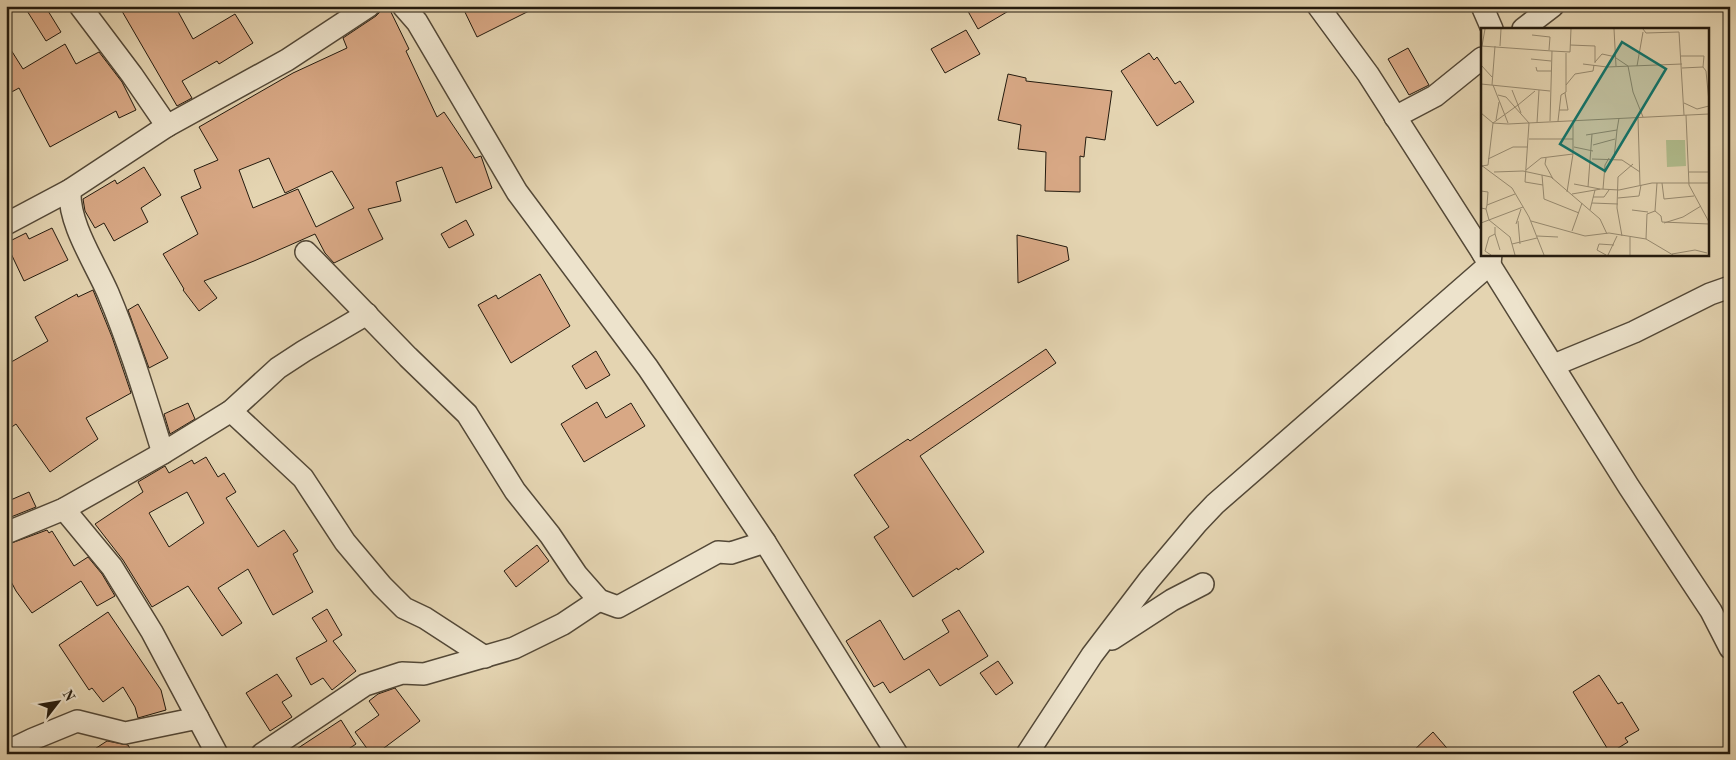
<svg xmlns="http://www.w3.org/2000/svg" width="1736" height="760" font-family="'Old Standard TT',serif">
  <rect width="100%" height="100%" fill="#e4d4b1"/>
  <filter id="stains"><feTurbulence type="fractalNoise" baseFrequency=".004" numOctaves="4"/><feColorMatrix values="0 0 0 0 .2 0 0 0 0 .09 0 0 0 0 .02 0 0 0 .5 -.17"/></filter>
  <radialGradient id="worn" r=".72"><stop offset=".6" stop-color="#630" stop-opacity="0"/><stop offset="1" stop-color="#630" stop-opacity=".3"/></radialGradient>
  <g fill="#d8a885" stroke="#231a0e" fill-rule="evenodd">
    <path d="M24 6H45L61 32 46 41Z"/>
    <path d="M119 6H175L193 39 235 14 253 43 219 64 217 61 182 81 192 98 177 106Z"/>
    <path d="M381 6H388L409 49 406 51 437 117 444 112 475 158 481 156 492 188 456 203 442 167 396 182 401 201 368 209 383 239 334 263 325 253 315 234 254 261 204 281 217 298 199 311 183 290 184 289 163 254 198 234 181 197 201 188 194 170 218 160 199 127 293 73 347 48 343 38 376 16 380 12ZM269 158 285 193 332 171 354 208 316 227 298 189 253 208 239 170Z"/>
    <path d="M462 6H539L477 37Z"/>
    <path d="M965 6H1017L978 29Z"/>
    <path d="M966 30 980 54 945 73 931 49Z"/>
    <path d="M6 42 23 69 65 44 76 64 99 52 122 82 136 110 119 118 116 111 50 147 19 88 6 95Z"/>
    <path d="M1408 48 1429 85 1409 95 1388 59Z"/>
    <path d="M1149 53 1154 60 1157 57 1175 84 1180 81 1194 102 1157 126 1121 71Z"/>
    <path d="M1008 74 1026 78V81L1112 91 1105 140 1086 137 1084 157 1080 156V192L1045 191 1046 152 1018 149 1021 125 998 120Z"/>
    <path d="M144 167 161 195 141 208 148 222 114 241 104 223 95 228 85 211 83 199 115 180 117 184Z"/>
    <path d="M466 220 474 235 449 248 441 234Z"/>
    <path d="M52 228 68 260 24 281 6 243 26 233 29 239Z"/>
    <path d="M1017 235 1067 247 1069 260 1018 283Z"/>
    <path d="M540 274 570 326 511 363 478 305 496 295 498 299Z"/>
    <path d="M93 290 112 337 131 393 86 418 98 439 50 472 16 424 6 431V365L48 341 35 317 77 294 78 297Z"/>
    <path d="M138 304 168 358 149 368 128 310Z"/>
    <path d="M1046 349 1056 363 920 456 984 552 958 570 957 568 913 597 874 537 889 527 854 475 908 439 910 441Z"/>
    <path d="M596 351 610 375 586 389 572 366Z"/>
    <path d="M597 402 606 418 631 403 645 426 584 462 561 424Z"/>
    <path d="M188 403 195 419 170 434 164 414Z"/>
    <path d="M206 457 218 477 224 473 236 492 226 498 258 547 284 530 298 551 293 554 313 592 273 615 248 569 218 588 242 623 222 636 188 586 152 607 123 560 95 524 143 492 138 482 165 466 169 473 192 460 194 464ZM187 492 204 523 169 547 149 513Z"/>
    <path d="M29 492 36 507 6 519V502Z"/>
    <path d="M47 530 49 533 52 531 74 566 88 557 102 574 115 596 97 606 81 581 32 613 16 591 6 572V545Z"/>
    <path d="M537 545 549 561 516 587 504 571Z"/>
    <path d="M327 609 342 635 333 641 356 671 332 690 323 678 311 685 296 658 327 641 312 618Z"/>
    <path d="M959 610 988 656 940 686 929 669 890 693 883 682 874 687 846 641 880 620 904 660 949 632 942 620Z"/>
    <path d="M108 612 161 690 166 710 138 718 135 707 123 687 103 702 92 688 89 690 59 645Z"/>
    <path d="M998 661 1013 683 996 695 980 673Z"/>
    <path d="M277 674 292 696 282 702 292 717 270 731 246 693Z"/>
    <path d="M1599 675 1618 704 1622 702 1639 730 1625 738 1628 742 1610 753 1573 692Z"/>
    <path d="M395 688 420 721 376 754H371L355 732 379 715 369 701 378 694Z"/>
    <path d="M341 720 356 744 341 754H289Z"/>
    <path d="M1433 732 1452 754H1410Z"/>
    <path d="M107 741 128 745 133 754H87Z"/>
  </g>
  <g fill="none" stroke-linecap="round" stroke-linejoin="round">
    <g stroke="#534837" stroke-width="24">
      <g id="street">
        <path d="M80 6 132 75 167 126"/>
        <path d="M403 6 417 22 517 192 648 368 765 542 897 754"/>
        <path d="M1318 6 1368 74 1482 252"/>
        <path d="M1482 6 1492 29"/>
        <path d="M1523 29 1553 6"/>
        <path d="M1395 117 1435 96 1482 58"/>
        <path d="M70 190C68 223 95 263 108 293 130 345 146 399 163 453"/>
        <path d="M6 224 70 190 167 126 287 60 369 6"/>
        <path d="M306 252 408 357 467 414 515 491 550 535 577 575 599 600 618 607 718 552 731 553 765 542"/>
        <path d="M1483 254 1629 487 1711 611 1730 648"/>
        <path d="M1554 365 1634 332 1710 294 1730 287"/>
        <path d="M231 411 303 478 345 542 382 586 404 608 425 618 485 657"/>
        <path d="M64 509 112 567 152 632 217 754"/>
        <path d="M6 533 64 509 163 453 231 411 278 368 304 351 367 314"/>
        <path d="M1112 639 1172 600 1203 584"/>
        <path d="M6 752 33 739 77 721 125 733 198 718"/>
        <path d="M262 754 365 685 402 673 424 674 514 648 563 624 599 600"/>
        <path d="M1027 754 1092 655 1149 580 1197 523 1215 504 1490 264 1491 254"/>
      </g>
    </g>
    <use href="#street" stroke="#ede3cc" stroke-width="21"/>
  </g>
  <g transform="translate(1481 28)">
    <rect width="228" height="228" fill="#e4d4b1"/>
    <path d="M185 112H204L205 138 186 139Z" fill="#b1bd8e"/>
    <path fill="none" stroke="#978a70" stroke-width="1" d="M133 1 135 38M162 1 165 5 198 4 203 87M51 7 69 9 68 22M89 17 114 18V35M0 18 71 23 69 93M1 18 4 1M19 18 20 1M71 23 89 24 90 1M200 28H223L222 39 201 40M135 30 147 38 152 64 162 89M50 31 70 33M114 34 121 26 135 29M102 36 126 39 201 36M0 37 11 49M156 38 162 4M55 39 56 43H70M222 39 225 43 228 74M0 56 69 63M11 57 14 18M12 57 27 95M85 57 94 46 112 43 113 37M17 67 25 69 48 95 44 154 62 157M203 75 216 81 228 78M78 82H87L84 65M0 85 12 95 27 96 228 86M40 85 37 77 54 63M205 87 208 157 228 194M157 90 159 157M15 92 18 74M77 93 80 67 85 64V25M56 95 58 62M105 107 136 102 138 90M48 111H92M112 117 134 111M93 119 112 123M65 130 64 136 72 151M133 130 136 102M7 131 32 119H47M111 131 141 132 159 144M0 137 31 160 48 189 63 227M0 141 1 138 7 137 12 95 37 77 31 62M45 142 60 130 92 126M13 144 42 143 70 149 119 191 126 206M208 144H228M61 147 63 171 98 185M176 155 174 183 180 188 181 194 228 196M181 155 183 171 213 168M93 156 119 161M107 159 111 106M122 161 124 137 128 130M138 162 171 155H228M0 163 7 164 6 177M86 164 92 126V93M91 166 120 161 138 162M112 169H123L128 162M137 170 158 168 160 157M111 175 137 176M0 180 5 181 8 192 29 209 34 227M5 181 6 177 34 166M109 182 114 162M151 182 167 184M37 193 39 216M50 193 104 208 128 205 165 211 192 227M0 195 42 179M183 195 202 189 220 178M35 196 40 181M91 203 101 175M14 206 19 222M56 208 77 209M141 208 136 180 137 149 152 136M165 211 166 186 174 183M31 216 56 210M191 226 214 222 226 225M10 227 4 223 8 209 14 206V199M125 227 116 222 118 216 133 217M127 227 136 208M149 227V209"/>
    <path fill="#0f766e" fill-opacity="0.15" stroke="#0f766e" stroke-width="2.5" d="M141 14 185 41 124 143 79 116Z"/>
    <rect width="228" height="228" fill="none" stroke="#231a0e" stroke-width="2.5"/>
  </g>
  <rect width="1736" height="760" fill="none" stroke="#e4d4b1" stroke-width="25"/>
  <rect x="8" y="8" width="1721" height="745" fill="none" stroke="#231a0e" stroke-width="2.5"/>
  <rect x="12" y="12" width="1711" height="735" fill="none" stroke="#231a0e"/>
  <g transform="translate(58 702) rotate(59)" stroke="#ede3cc" stroke-width="4" paint-order="stroke">
  <path d="M0-4L9 19L0 12L-9 19Z" fill="#231a0e"/>
  <text y="-8" font-size="14" font-weight="bold" text-anchor="middle" fill="#231a0e">N</text>
  </g>
  <rect width="100%" height="100%" filter="url(#stains)"/>
  <rect width="100%" height="100%" fill="url(#worn)"/>
</svg>
